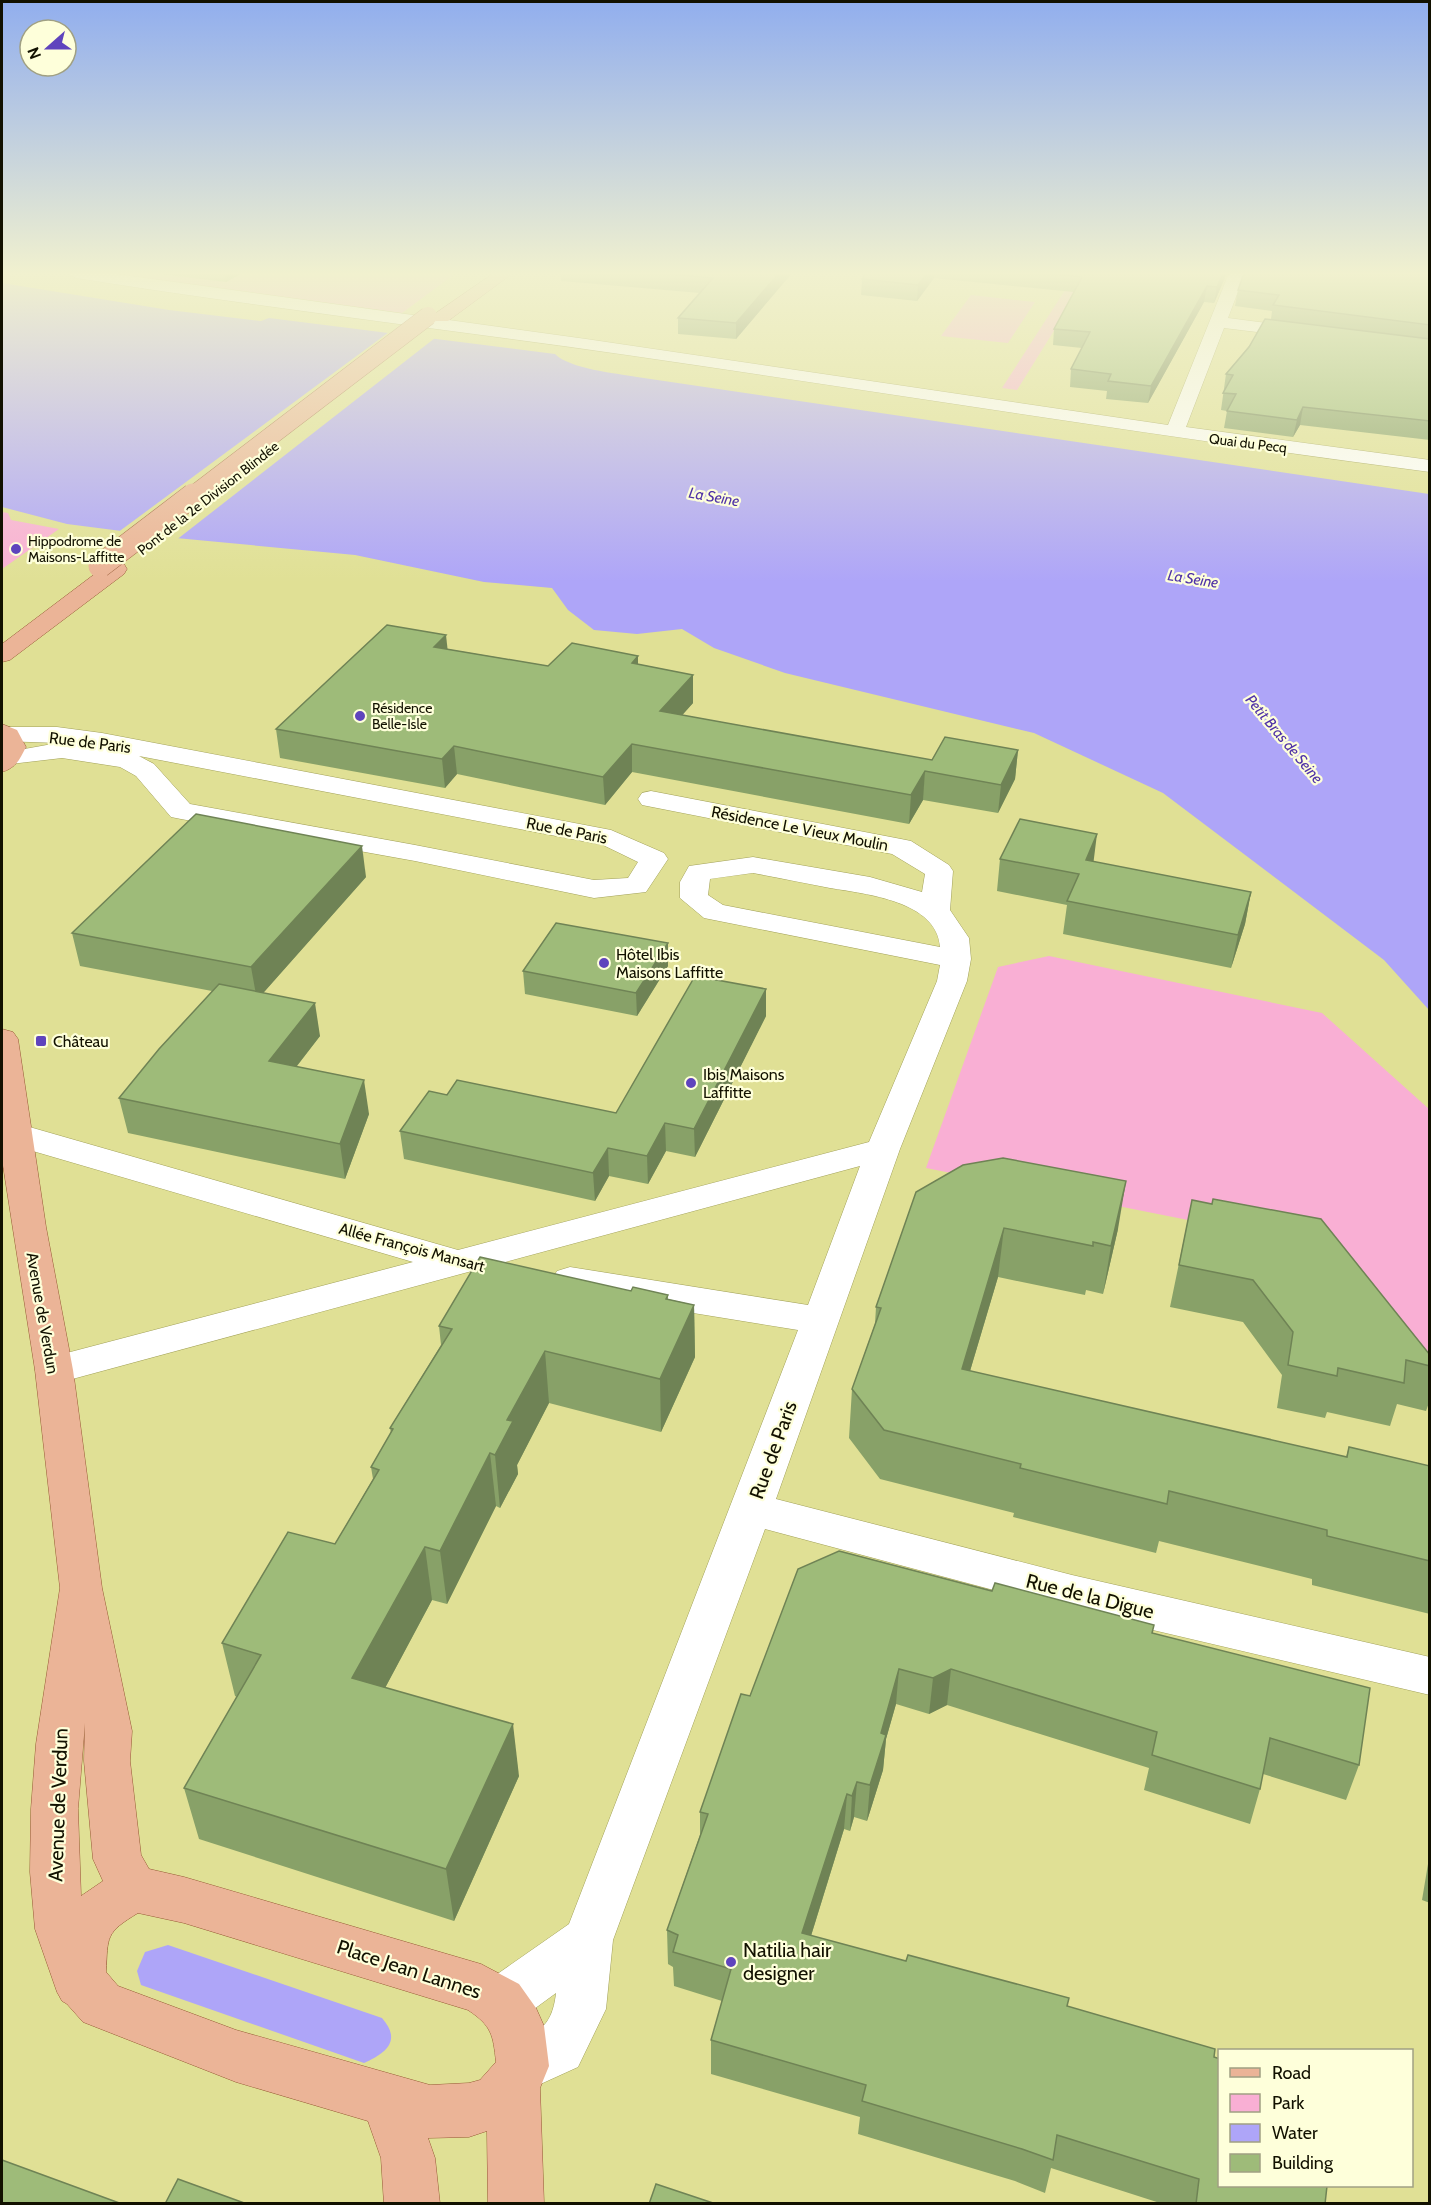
<svg xmlns="http://www.w3.org/2000/svg" width="1431" height="2205" font-family="Cabin,sans-serif">
  <rect width="100%" height="100%" fill="#e0e095"/>
  <g fill="#f9afd4">
    <path d="M125 273H456L402 313 123 275Z"/>
    <path d="M1076 273H1090L1017 390 1002 388Z"/>
    <path d="M971 295 1035 302 1008 343 941 336Z"/>
    <path d="M2 512 8 513 11 520 59 529 2 569Z"/>
    <path d="M1049 956 1322 1013 1429 1109V1372L1334 1249 926 1168 998 967Z"/>
  </g>
  <g fill="#aea5f8">
    <path d="M2 283 169 310 261 321 269 318 555 354C570 369 615 373 637 377L1429 494V1010L1384 960 1163 793 1034 733 785 673 714 648 682 629 637 634 594 630 568 610 552 588 484 582 355 555 176 538 67 524 2 507Z"/>
    <path d="M168 1945 382 2018C402 2041 386 2053 364 2063L141 1985 137 1971 145 1952Z"/>
  </g>
  <path fill="#e0e095" d="M389 332 435 338 175 541 117 533Z"/>
  <g fill="none" stroke-linecap="round" stroke-linejoin="round">
    <g stroke="#a2a159" stroke-width="1">
      <g id="street">
        <path d="M68 273H109L586 339 1168 425 1229 273H1245L1228 318 1306 328 1315 333 1306 338 1224 328 1186 427 1430 460V472C1161 437 896 394 627 355 444 329 259 307 76 278Z"/>
        <path d="M8 727H57L102 733 611 830 664 853 668 859 646 892 594 898 415 861 181 819 171 817 136 776 120 767 62 758 2 765V753L58 743 2 741V729ZM139 756 603 845 638 862 628 878 594 880 415 845 190 804 154 764Z"/>
        <path d="M651 791 901 839 911 841 949 865 953 871 950 910 969 938 971 959 967 981 900 1149 776 1499 1072 1575 1430 1657V1695L1072 1611 765 1529 613 1940 606 2009 578 2067 523 2092 504 2085 497 2066 504 2047C535 2034 552 2030 556 1993L519 2020 501 2027 483 2020 475 2002 483 1984 569 1924 798 1330 570 1293 557 1289 552 1280 557 1271 570 1267 808 1305 860 1166 54 1384 40 1380 35 1370 40 1360 413 1262 2 1142V1127L14 1123 26 1126 458 1250 869 1142 937 981 940 965 704 918 680 898V882L689 866 753 857 870 877 922 892 925 874 892 854 642 805 638 799 642 793ZM753 873C779 878 805 883 830 888 866 894 937 901 940 947L723 905 708 895 710 879Z"/>
      </g>
    </g>
    <g stroke="#965a35" stroke-width="1">
      <g id="primary">
        <path d="M494 273H513L448 321H436L433 317 436 313Z"/>
        <path d="M116 562 124 564 127 569 124 574 10 660 2 662V644L108 564Z"/>
        <path d="M2 724 17 730 26 747C20 759 16 768 2 772Z"/>
        <path d="M2 1029 13 1032 18 1039 46 1227 73 1370 102 1588 132 1731 130 1761 141 1855 149 1869 184 1877 481 1964 519 1984 536 2008 544 2026 549 2066 540 2088 544 2204H488L487 2131 469 2137 428 2138 435 2158 440 2204H384L381 2158 368 2121 236 2082 83 2022 67 2004 62 2001 57 1992 35 1929 30 1872 31 1809 36 1744 60 1588 35 1370 2 1159ZM85 1723 84 1761 93 1859 103 1881 81 1896 78 1809ZM138 1913 184 1923 468 2010C492 2026 493 2035 496 2062L480 2080 469 2083 430 2085 236 2030 118 1986 106 1972C108 1936 105 1933 138 1913Z"/>
      </g>
    </g>
    <use href="#street" fill="#fff" fill-rule="evenodd"/>
    <use href="#primary" fill="#ebb497" fill-rule="evenodd"/>
    <g stroke="#965a35" stroke-width="19" stroke-linecap="butt">
      <path id="primary-bridge-far1" d="M191 497 428 316"/>
    </g>
    <g stroke="#965a35" stroke-width="24" stroke-linecap="butt">
      <path id="primary-bridge" d="M100 566 193 495"/>
    </g>
    <use href="#primary-bridge-far1" stroke="#ebb497" stroke-width="18"/>
    <use href="#primary-bridge" stroke="#ebb497" stroke-width="23"/>
  </g>
  <g fill="#88a168">
    <path d="M152 273H242L226 282Z"/>
    <path d="M561 273H792L736 339 678 334V318L700 293 561 281Z"/>
    <path d="M867 273H1227L1214 303 1204 302 1148 403 1106 399 1107 391 1070 387 1071 369 1082 348 1053 345 1054 329 1074 292 934 278 917 301 861 295 862 279Z"/>
    <path d="M1430 273V440L1300 425 1293 437 1224 428 1227 411 1221 410 1226 374 1271 319 1272 311 1235 306 1238 290Z"/>
    <path d="M447 649 548 666 638 656V664L693 675V703L682 715 932 760 1018 750 1015 779 998 813 923 800 909 824 632 772 605 805 457 774 445 788 280 758 276 729Z"/>
    <path d="M1000 859 1093 862 1251 892 1245 924 1231 968 1063 934 1067 905 997 891Z"/>
    <path d="M366 877 263 993 320 1036 297 1066 369 1114 345 1179 128 1133 119 1098 212 991 80 966 72 933Z"/>
    <path d="M668 966 637 1016 525 994 523 971Z"/>
    <path d="M766 989V1016L695 1157 666 1151 648 1184 609 1176 595 1201 404 1159 400 1131 447 1095 616 1113Z"/>
    <path d="M916 1192 1118 1229 1103 1294 1086 1290 1085 1295 998 1277 970 1371 1346 1457 1349 1447 1430 1466V1614L1312 1585V1579L1159 1541 1156 1553 1013 1517 1014 1513 880 1479 849 1438 852 1389 875 1324 876 1307Z"/>
    <path d="M1192 1200 1430 1355V1400L1426 1411 1397 1404 1390 1426 1327 1412 1325 1418 1277 1408 1282 1375 1243 1322 1170 1307Z"/>
    <path d="M631 1291 668 1295V1299L694 1305 695 1357 661 1432 549 1403 517 1465 518 1474 500 1508 496 1506 447 1604 432 1600 385 1688 519 1776 454 1921 199 1839 184 1788 237 1697 235 1696 222 1643 335 1544 373 1479 371 1467 391 1433 390 1428 441 1345 439 1326Z"/>
    <path d="M798 1569 1152 1633 1359 1765 1346 1800 1263 1774 1260 1789 1250 1824 1144 1790 1149 1768 947 1705 929 1714 896 1704 886 1739 883 1770 867 1821 854 1817 850 1831 844 1829 811 1936 1067 2006 1214 2057 1325 2204H1163L1051 2168 1045 2193 1015 2181 858 2134 860 2117 711 2074V2040L722 2001 674 1986 673 1967 668 1964 667 1930 700 1835V1812L750 1696Z"/>
    <path d="M1430 1852V1903L1422 1900Z"/>
  </g>
  <g fill="#6f8355">
    <path d="M225 273H242L226 282Z"/>
    <path d="M779 273H792L736 339V323Z"/>
    <path d="M927 273H934V278L917 301 918 285Z"/>
    <path d="M1223 273H1227L1214 303 1217 287Z"/>
    <path d="M1207 286 1204 302 1148 403 1151 386Z"/>
    <path d="M1303 407 1300 425 1293 437 1297 420Z"/>
    <path d="M446 635 449 662 434 647Z"/>
    <path d="M638 656V683L632 663Z"/>
    <path d="M693 675V703L661 739 660 711Z"/>
    <path d="M632 744V772L605 805 603 777Z"/>
    <path d="M454 746 457 774 445 788 442 759Z"/>
    <path d="M1018 750 1015 779 998 813 1001 785Z"/>
    <path d="M925 771 923 800 909 824 911 795Z"/>
    <path d="M1097 834 1093 866 1086 860Z"/>
    <path d="M362 846 366 877 257 1000 251 967Z"/>
    <path d="M1251 892 1245 924 1231 968 1238 935Z"/>
    <path d="M668 943V966L637 1016 636 993Z"/>
    <path d="M766 989V1016L695 1157 694 1129Z"/>
    <path d="M315 1003 320 1036 275 1094 269 1061Z"/>
    <path d="M364 1080 369 1114 345 1179 340 1144Z"/>
    <path d="M665 1123 666 1151 648 1184 647 1156Z"/>
    <path d="M608 1148 609 1176 595 1201 593 1173Z"/>
    <path d="M1126 1181 1118 1229 1103 1294 1111 1246Z"/>
    <path d="M1004 1228 998 1277 956 1418 962 1369Z"/>
    <path d="M694 1305 695 1357 661 1432 660 1379Z"/>
    <path d="M545 1351 549 1403 517 1465 518 1474 500 1508 495 1455 507 1420Z"/>
    <path d="M490 1453 496 1506 447 1604 440 1551Z"/>
    <path d="M425 1547 432 1600 362 1731 352 1678Z"/>
    <path d="M899 1669 896 1704 886 1739 883 1770 867 1821 870 1785 881 1733Z"/>
    <path d="M951 1669 947 1705 929 1714 933 1678Z"/>
    <path d="M513 1724 519 1776 454 1921 446 1869Z"/>
    <path d="M857 1782 854 1817 850 1831 852 1796Z"/>
    <path d="M847 1794 844 1829 801 1968 802 1933Z"/>
  </g>
  <g fill="#9ebb79" stroke="#6f8355" stroke-width="1.5">
    <path d="M660 273H779L736 323 678 318 713 278Z"/>
    <path d="M866 273H927L918 285 862 279Z"/>
    <path d="M1049 273H1223L1217 287 1207 286 1151 386 1108 381 1111 374 1071 369 1090 332 1054 329 1082 277Z"/>
    <path d="M1244 273H1430V325L1273 305 1279 295 1238 290Z"/>
    <path d="M1265 319 1430 339V421L1303 407 1297 420 1227 411 1236 394 1223 393 1233 375 1226 374 1249 347Z"/>
    <path d="M387 625 446 635 434 647 548 666 572 643 638 656 632 663 693 675 660 711 932 760 945 737 1018 750 1001 785 925 771 911 795 632 744 603 777 454 746 442 759 276 729Z"/>
    <path d="M196 814 362 846 251 967 72 933Z"/>
    <path d="M1020 819 1097 834 1086 860 1251 892 1238 935 1067 901 1079 874 1000 859Z"/>
    <path d="M556 923 668 943 636 993 523 971Z"/>
    <path d="M695 976 766 989 694 1129 665 1123 647 1156 608 1148 593 1173 400 1131 429 1091 447 1095 457 1080 616 1113Z"/>
    <path d="M219 984 315 1003 269 1061 364 1080 340 1144 119 1098 159 1049Z"/>
    <path d="M1003 1158 1126 1181 1111 1246 1093 1242V1246L1004 1228 962 1369 1347 1457 1349 1447 1430 1466V1561L1327 1536V1530L1169 1491 1167 1504 1020 1468 1021 1464 884 1430 852 1389 881 1308 876 1307 916 1192 963 1165Z"/>
    <path d="M1213 1199 1321 1219 1430 1355V1366L1406 1360 1404 1383 1338 1368 1337 1376 1288 1365 1293 1332 1253 1280 1179 1265 1192 1200 1212 1204Z"/>
    <path d="M480 1257 631 1291 633 1287 668 1295 666 1299 694 1305 660 1379 545 1351 507 1420 513 1421 495 1455 490 1453 440 1551 425 1547 352 1678 513 1724 446 1869 184 1788 261 1655 222 1643 288 1532 335 1544 379 1470 371 1467 393 1429 390 1428 452 1329 439 1326Z"/>
    <path d="M839 1551 992 1591 995 1583 1154 1625 1152 1633 1370 1688 1359 1765 1270 1738 1260 1789 1152 1755 1157 1732 951 1669 933 1678 899 1669 881 1733 886 1735 870 1785 857 1782 852 1796 847 1794 802 1933 906 1961 908 1955 1069 1998 1067 2006 1215 2049 1214 2057 1220 2059V2186H1327L1325 2204H1196L1199 2179 1057 2135 1053 2160 1022 2149 862 2101 866 2085 711 2040 731 1969 673 1952 678 1935 667 1930 708 1814 700 1812 741 1694 750 1696 798 1569Z"/>
    <path d="M2 2160 122 2204H2Z"/>
    <path d="M178 2179 247 2204H165Z"/>
    <path d="M656 2184 716 2204H649Z"/>
  </g>
  <linearGradient id="sky" x2="0" y2="1"><stop stop-color="#91aeee"/><stop offset="0.47" stop-color="#f1f1cf"/><stop offset="1" stop-color="#f1f1cf" stop-opacity="0"/></linearGradient>
  <rect width="1431" height="582" fill="url(#sky)"/>
  <g fill="#5f44bd" stroke="#feffda" stroke-width="2">
    <circle cx="16" cy="549" r="6"/>
    <circle cx="360" cy="716" r="6"/>
    <circle cx="604" cy="963" r="6"/>
    <rect x="35" y="1035" width="12" height="12" rx="3"/>
    <circle cx="691" cy="1083" r="6"/>
    <circle cx="731" cy="1962" r="6"/>
  </g>
  <g text-anchor="middle" stroke-width="4.5" stroke-linejoin="round" paint-order="stroke">
    <g font-size="14" fill="#121100" stroke="#feffda">
      <text transform="translate(1248 443) rotate(7)" y="5">Quai du Pecq</text>
      <text transform="translate(208 498) rotate(-38)" y="5">Pont de la 2e Division Blindée</text>
    </g>
    <g font-size="14" fill="#121100" stroke="#feffda" text-anchor="start">
      <text x="28" y="546">Hippodrome de<tspan x="28" dy="16">Maisons-Laffitte</tspan></text>
      <text x="372" y="713">Résidence<tspan x="372" dy="16">Belle-Isle</tspan></text>
    </g>
    <g font-size="15" font-style="italic" fill="#4f32a7" stroke="#feffda">
      <text transform="translate(714 497) rotate(10)" y="5">La Seine</text>
      <text transform="translate(1193 579) rotate(9)" y="5">La Seine</text>
      <text transform="translate(1284 739) rotate(50)" y="5">Petit Bras de Seine</text>
    </g>
    <g font-size="16" fill="#121100" stroke="#feffda">
      <text transform="translate(90 742) rotate(7)" y="6">Rue de Paris</text>
      <text transform="translate(800 828) rotate(11)" y="6">Résidence Le Vieux Moulin</text>
      <text transform="translate(567 830) rotate(11)" y="6">Rue de Paris</text>
      <text transform="translate(412 1247) rotate(15)" y="6">Allée François Mansart</text>
      <text transform="translate(43 1313) rotate(80)" y="6">Avenue de Verdun</text>
    </g>
    <g font-size="16" fill="#121100" stroke="#feffda" text-anchor="start">
      <text x="616" y="960">Hôtel Ibis<tspan x="616" dy="18">Maisons Laffitte</tspan></text>
      <text x="53" y="1047">Château</text>
      <text x="703" y="1080">Ibis Maisons<tspan x="703" dy="18">Laffitte</tspan></text>
    </g>
    <g font-size="20" fill="#121100" stroke="#feffda">
      <text transform="translate(773 1450) rotate(-70)" y="7">Rue de Paris</text>
      <text transform="translate(1090 1596) rotate(14)" y="7">Rue de la Digue</text>
      <text transform="translate(58 1805) rotate(-88)" y="7">Avenue de Verdun</text>
      <text transform="translate(409 1969) rotate(18)" y="7">Place Jean Lannes</text>
    </g>
    <g font-size="20" fill="#121100" stroke="#feffda" text-anchor="start">
      <text x="743" y="1957">Natilia hair<tspan x="743" dy="23">designer</tspan></text>
    </g>
  </g>
  <rect width="1431" height="2205" fill="none" stroke="#121100" stroke-width="6"/>
  <rect x="1218" y="2049" width="195" height="138" fill="#feffda" stroke="#a0a083" stroke-width="1.5"/>
  <rect x="1230" y="2068" width="30" height="9" fill="#ebb497" stroke="#a0a083" stroke-width="1.5"/>
  <text x="1272" y="2079" font-size="18" fill="#121100">Road</text>
  <rect x="1230" y="2094" width="30" height="18" fill="#f9afd4" stroke="#a0a083" stroke-width="1.5"/>
  <text x="1272" y="2109" font-size="18" fill="#121100">Park</text>
  <rect x="1230" y="2124" width="30" height="18" fill="#aea5f8" stroke="#a0a083" stroke-width="1.5"/>
  <text x="1272" y="2139" font-size="18" fill="#121100">Water</text>
  <rect x="1230" y="2154" width="30" height="18" fill="#9ebb79" stroke="#a0a083" stroke-width="1.5"/>
  <text x="1272" y="2169" font-size="18" fill="#121100">Building</text>
  <g transform="translate(48 48) rotate(249)"><circle r="28" fill="#feffda" stroke="#a0a083" stroke-width="1.5"/>
  <path d="M0-4.5L10 22L0 15L-10 22Z" fill="#5f44bd"/>
  <text y="-9" font-size="16" font-weight="bold" text-anchor="middle" fill="#121100">N</text>
  </g>
</svg>
